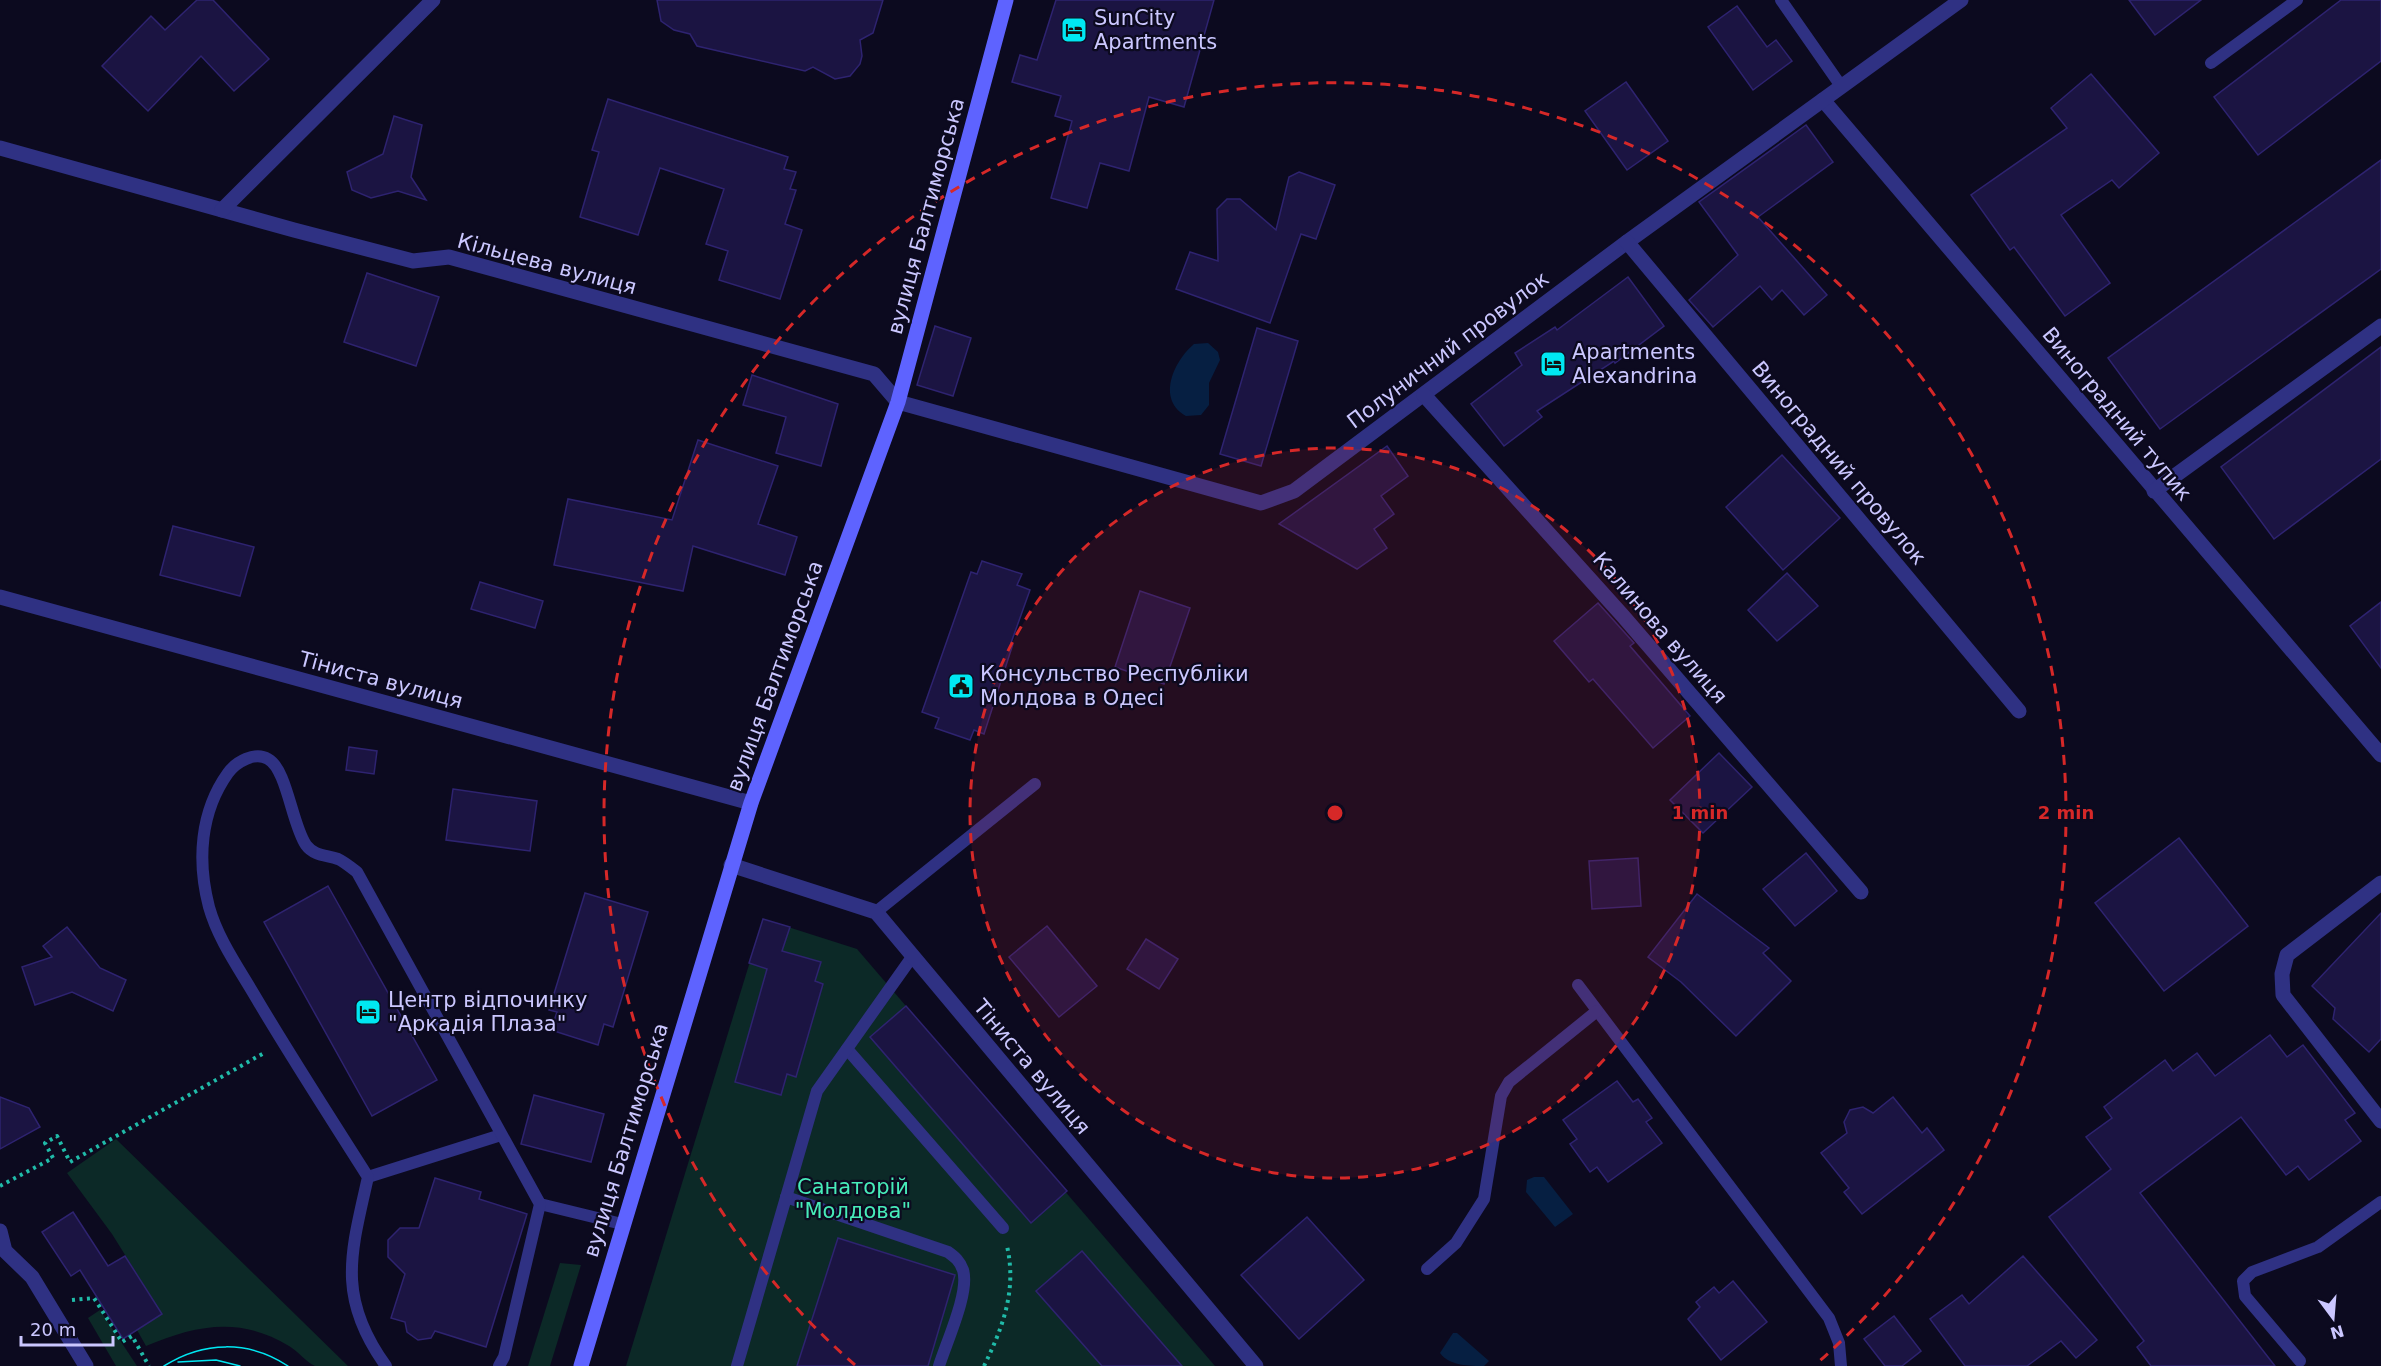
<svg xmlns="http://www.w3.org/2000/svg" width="2381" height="1366" font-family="'DejaVu Sans',sans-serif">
  <rect width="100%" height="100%" fill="#0c0a1f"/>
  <g fill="#0c2927">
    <path d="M763 919 857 949 1215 1366H626Z"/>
    <path d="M116 1139 348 1366C339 1366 323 1366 315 1366 306 1362 298 1351 289 1346 240 1316 196 1325 146 1346L137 1330 162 1314 112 1234 67 1173Z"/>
    <path d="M560 1263 581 1265 550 1366H528Z"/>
    <path d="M100 1310 137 1366H116L88 1318Z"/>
  </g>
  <g fill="#061f42">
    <path d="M1208 343 1218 352 1220 360 1209 383V405L1201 415 1186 416C1156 399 1174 361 1194 344Z"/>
    <path d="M1534 1177H1544L1573 1214 1555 1227 1526 1192 1527 1180Z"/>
    <path d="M1453 1333H1457L1489 1361 1484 1366C1470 1366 1449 1366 1440 1353Z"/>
  </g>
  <g fill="#1b1442" stroke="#2e2370" stroke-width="1.5">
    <path d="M197 0H213L269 59 234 91 201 56 148 111 102 66 151 16 165 30Z"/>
    <path d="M657 0H883L873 33 860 40 862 56 860 64 850 76 835 79 813 67 805 71 697 46 690 34 674 30 661 21Z"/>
    <path d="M1056 0H1214L1184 107 1149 97 1129 171 1100 163 1087 208 1051 198 1072 121 1055 116 1061 96 1012 82 1020 55 1037 60Z"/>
    <path d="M2129 0H2201L2155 35Z"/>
    <path d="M2341 0H2381V61L2258 155 2214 97Z"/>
    <path d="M1737 6 1767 47 1776 40 1792 61 1753 90 1708 27Z"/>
    <path d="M2091 74 2159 153 2119 188 2112 180 2061 215 2110 283 2065 316 2014 247 2010 250 1971 195 2067 128 2051 108Z"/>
    <path d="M1626 82 1668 141 1627 170 1585 111Z"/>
    <path d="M608 99 788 157 784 169 796 172 790 189 796 190 785 224 802 230 780 299 719 280 728 251 706 244 724 189 660 168 638 235 580 217 599 152 592 150Z"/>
    <path d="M394 116 422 125 411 177 426 200 398 191 371 198 352 190 347 172 383 154Z"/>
    <path d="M1806 125 1833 162 1758 217 1827 295 1804 315 1782 290 1772 300 1760 286 1713 327 1689 300 1738 255 1699 202Z"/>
    <path d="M2381 160V269L2160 429 2108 358Z"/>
    <path d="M1299 172 1335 185 1316 239 1301 234 1270 323 1176 289 1190 252 1218 261 1217 209 1227 199H1240L1276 230 1289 177Z"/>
    <path d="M367 273 439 297 416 366 344 342Z"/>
    <path d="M1628 277 1664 326 1615 363 1614 361 1537 411 1542 417 1504 446 1471 404 1522 365 1515 353 1555 327 1557 330Z"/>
    <path d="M935 326 971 338 953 396 917 385Z"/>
    <path d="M1257 328 1298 341 1261 466 1220 454Z"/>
    <path d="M2381 347V459L2274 539 2221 467Z"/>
    <path d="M752 375 838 404 821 466 776 453 786 417 743 405Z"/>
    <path d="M698 440 778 466 758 524 797 537 785 575 693 546 683 591 554 565 568 499 672 520Z"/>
    <path d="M1387 446 1408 476 1381 496 1394 514 1374 529 1387 548 1357 569 1279 524Z"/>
    <path d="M1782 455 1840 518 1783 570 1726 507Z"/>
    <path d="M173 526 254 547 240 596 160 575Z"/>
    <path d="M982 561 1022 574 1017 585 1030 590 1011 643 1013 644 984 734 974 730 970 740 935 728 939 718 922 712 971 572 977 574Z"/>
    <path d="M1787 573 1818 606 1777 641 1748 610Z"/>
    <path d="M480 582 543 601 535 628 471 609Z"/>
    <path d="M1140 591 1190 608 1164 684 1115 667Z"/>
    <path d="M2381 602V668L2350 626Z"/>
    <path d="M1598 603 1634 643 1630 646 1690 716 1653 748 1593 679 1589 682 1554 641Z"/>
    <path d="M349 747 377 751 374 774 346 770Z"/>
    <path d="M1719 753 1752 787 1703 833 1670 800Z"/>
    <path d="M453 789 537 801 530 851 446 840Z"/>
    <path d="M2179 838 2248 926 2164 991 2095 903Z"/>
    <path d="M1806 853 1837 891 1795 926 1763 889Z"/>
    <path d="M1638 858 1641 906 1592 909 1589 861Z"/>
    <path d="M328 886 437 1080 372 1116 264 922Z"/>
    <path d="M585 893 648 912 613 1027 604 1024 598 1045 551 1030 557 1012 549 1010Z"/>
    <path d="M1697 894 1769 948 1763 953 1791 981 1736 1036 1681 982 1648 957Z"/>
    <path d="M2381 913V1039L2369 1052 2333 1019 2335 1008 2312 986Z"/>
    <path d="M763 919 790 927 782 951 821 962 815 981 823 984 796 1077 787 1074 781 1095 735 1082 767 969 749 963Z"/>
    <path d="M1047 926 1097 986 1059 1017 1009 957Z"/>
    <path d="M67 927 100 968 126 980 113 1011 72 992 35 1005 22 967 52 957 43 946Z"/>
    <path d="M1146 939 1178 959 1159 989 1127 969Z"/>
    <path d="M906 1006 1067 1191 1031 1223 870 1037Z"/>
    <path d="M2270 1035 2287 1057 2303 1045 2355 1113 2345 1120 2361 1141 2309 1180 2298 1166 2286 1175 2241 1117 2140 1193 2275 1366H2151L2137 1347 2144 1341 2049 1217 2111 1169 2086 1137 2112 1118 2104 1107 2165 1060 2173 1071 2197 1053 2215 1076Z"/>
    <path d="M1617 1081 1633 1102 1638 1099 1652 1118 1646 1122 1662 1143 1608 1182 1597 1167 1590 1172 1570 1144 1577 1139 1563 1120Z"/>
    <path d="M534 1095 604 1114 591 1162 521 1144Z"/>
    <path d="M0 1097 29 1108 40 1127 0 1149Z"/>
    <path d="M1893 1097 1922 1133 1927 1128 1944 1150 1862 1214 1844 1192 1849 1188 1821 1153 1847 1133 1844 1122 1850 1110 1863 1107 1873 1113Z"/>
    <path d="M435 1178 481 1192 479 1199 527 1214 486 1347 435 1331 431 1338 418 1340 407 1332 405 1322 391 1318 405 1274 388 1257V1240L400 1228H419Z"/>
    <path d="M73 1212 108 1266 125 1256 162 1314 123 1339 80 1270 71 1276 42 1232Z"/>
    <path d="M1307 1217 1364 1280 1299 1339 1241 1275Z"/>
    <path d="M838 1238 955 1275 928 1366H797Z"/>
    <path d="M1082 1251 1182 1366H1102L1036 1291Z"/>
    <path d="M2023 1256 2097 1340 2076 1358 2061 1341 2027 1366H1965L1930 1319 1962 1295 1969 1304Z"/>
    <path d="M1733 1281 1767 1322 1721 1360 1688 1319 1700 1307 1696 1302 1714 1287 1719 1293Z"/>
    <path d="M1894 1316 1921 1351 1902 1366H1885L1864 1339Z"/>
  </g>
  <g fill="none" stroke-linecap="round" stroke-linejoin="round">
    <g stroke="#20bba9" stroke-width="4" stroke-dasharray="3 4.5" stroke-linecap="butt">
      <path d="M0 1186 53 1158 45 1143 57 1136 70 1162 264 1053"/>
      <path d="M72 1300 94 1298 122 1342 132 1336 149 1366"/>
      <path d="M984 1366C1003 1327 1017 1290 1007 1246"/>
    </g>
    <g stroke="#2f3183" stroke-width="12">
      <path d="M1781 0 1841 86"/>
      <path d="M2211 63 2297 0"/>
      <path d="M876 912 1035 784"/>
      <path d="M1578 985 1829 1318 1839 1343 1841 1366"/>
      <path d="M847 1049 1003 1228"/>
      <path d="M368 1177 501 1135"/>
      <path d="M786 1197 948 1252C955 1257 960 1261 963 1270 970 1292 946 1343 939 1366"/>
      <path d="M540 1204 622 1224"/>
      <path d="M1427 1269 1456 1243 1484 1199 1501 1096 1509 1082 1597 1011"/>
      <path d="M2300 1361 2245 1296 2243 1281 2252 1272 2318 1247 2381 1202"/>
      <path d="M386 1366C336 1297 351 1253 368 1177 330 1117 291 1057 255 996 238 967 218 939 209 907 197 861 200 812 228 773 236 762 255 751 268 759 287 769 292 825 306 845 314 856 327 855 338 859 345 862 351 868 357 872L540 1204 504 1357 499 1366"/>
      <path d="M737 1366 817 1091 912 957"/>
    </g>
    <g stroke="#2f3183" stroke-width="15">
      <path d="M1823 100 2381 755"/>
      <path d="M0 148 294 230 413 261 449 257 874 374 898 402 1261 503 1294 491 1627 242 1961 0"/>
      <path d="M222 210 433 0"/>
      <path d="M1627 242 2019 711"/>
      <path d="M1424 395 1623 616 1861 892"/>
      <path d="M2154 491 2381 326"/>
      <path d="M0 597 751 803"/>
      <path d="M2381 883 2287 955 2282 974 2283 995 2381 1121"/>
      <path d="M0 1231 5 1251 32 1277 86 1366"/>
    </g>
    <path stroke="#2f3183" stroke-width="15" d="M731 865 876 912 1256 1366"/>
    <path stroke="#5e63ff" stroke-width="15" d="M581 1366 751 803 898 402 1006 0"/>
    <g stroke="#00e7f2" stroke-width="1.5">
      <path d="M178 1362 216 1360 240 1366"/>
      <path d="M164 1366C203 1341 249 1340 288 1366"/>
    </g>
  </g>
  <circle cx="1335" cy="813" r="365" fill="#d62828" fill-opacity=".12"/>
  <g fill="none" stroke="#d62828" stroke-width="3" stroke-dasharray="10 8">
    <circle cx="1335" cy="813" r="365"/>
    <path d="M855 1365A731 731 0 1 1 1815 1365"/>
  </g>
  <defs>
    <g id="hotel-square" transform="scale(1.35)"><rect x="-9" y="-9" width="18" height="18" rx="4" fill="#00e7f2" stroke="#0c0a1f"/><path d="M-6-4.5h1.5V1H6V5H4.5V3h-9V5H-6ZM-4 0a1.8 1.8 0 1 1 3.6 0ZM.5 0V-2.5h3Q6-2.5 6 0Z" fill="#111"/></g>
    <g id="civic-square" transform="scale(1.35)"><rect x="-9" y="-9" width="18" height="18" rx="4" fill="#00e7f2" stroke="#0c0a1f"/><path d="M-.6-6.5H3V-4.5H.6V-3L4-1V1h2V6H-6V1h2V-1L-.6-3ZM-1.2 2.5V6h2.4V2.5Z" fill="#111"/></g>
  </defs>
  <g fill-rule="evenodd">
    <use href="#hotel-square" x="1074" y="30"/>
    <use href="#hotel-square" x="1553" y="364"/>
    <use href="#civic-square" x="961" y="686"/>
    <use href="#hotel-square" x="368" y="1012"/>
  </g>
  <g text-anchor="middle" stroke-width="4.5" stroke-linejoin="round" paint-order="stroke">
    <g font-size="21" fill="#cbc7ff" stroke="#0c0a1f" text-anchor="start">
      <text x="1094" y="25">SunCity<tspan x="1094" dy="24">Apartments</tspan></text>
      <text x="1572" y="359">Apartments<tspan x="1572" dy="24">Alexandrina</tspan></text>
      <text x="980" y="681">Консульство Республіки<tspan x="980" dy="24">Молдова в Одесі</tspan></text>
      <text x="388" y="1007">Центр відпочинку<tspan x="388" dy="24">"Аркадія Плаза"</tspan></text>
    </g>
    <g font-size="21" fill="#cbc7ff" stroke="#0c0a1f">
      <text transform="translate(926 216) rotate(-75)" y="7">вулиця Балтиморська</text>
      <text transform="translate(547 264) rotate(15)" y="7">Кільцева вулиця</text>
      <text transform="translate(1448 350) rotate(-37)" y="7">Полуничний провулок</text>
      <text transform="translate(2117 414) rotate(50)" y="7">Виноградний тупик</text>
      <text transform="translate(1839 463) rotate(50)" y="7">Виноградний провулок</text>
      <text transform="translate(1660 628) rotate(49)" y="7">Калинова вулиця</text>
      <text transform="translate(775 676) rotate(-70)" y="7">вулиця Балтиморська</text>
      <text transform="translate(381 680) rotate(15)" y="7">Тіниста вулиця</text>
      <text transform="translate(1032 1067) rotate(50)" y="7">Тіниста вулиця</text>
      <text transform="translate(626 1140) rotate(-73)" y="7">вулиця Балтиморська</text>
    </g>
    <g font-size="21" fill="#47ebb9" stroke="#0c0a1f">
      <text x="853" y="1194">Санаторій<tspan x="853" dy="24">"Молдова"</tspan></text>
    </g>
  </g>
  <circle cx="1335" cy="813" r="9" fill="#d62828" stroke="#0c0a1f" stroke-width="3"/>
  <g font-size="18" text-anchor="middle" font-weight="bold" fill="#d62828" stroke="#0c0a1f" stroke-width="4.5" stroke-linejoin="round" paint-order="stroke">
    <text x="1700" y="819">1 min</text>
    <text x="2066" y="819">2 min</text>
  </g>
  <g transform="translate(2333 1318) rotate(164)" stroke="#0c0a1f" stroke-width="4.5" paint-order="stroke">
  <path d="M0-4.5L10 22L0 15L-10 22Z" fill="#cbc7ff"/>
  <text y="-9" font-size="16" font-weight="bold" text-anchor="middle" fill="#cbc7ff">N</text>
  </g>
  <path d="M21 1336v9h92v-9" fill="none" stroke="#cbc7ff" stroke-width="3"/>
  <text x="30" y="1336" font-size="18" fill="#cbc7ff" stroke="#0c0a1f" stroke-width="4.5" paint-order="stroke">20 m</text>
</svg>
